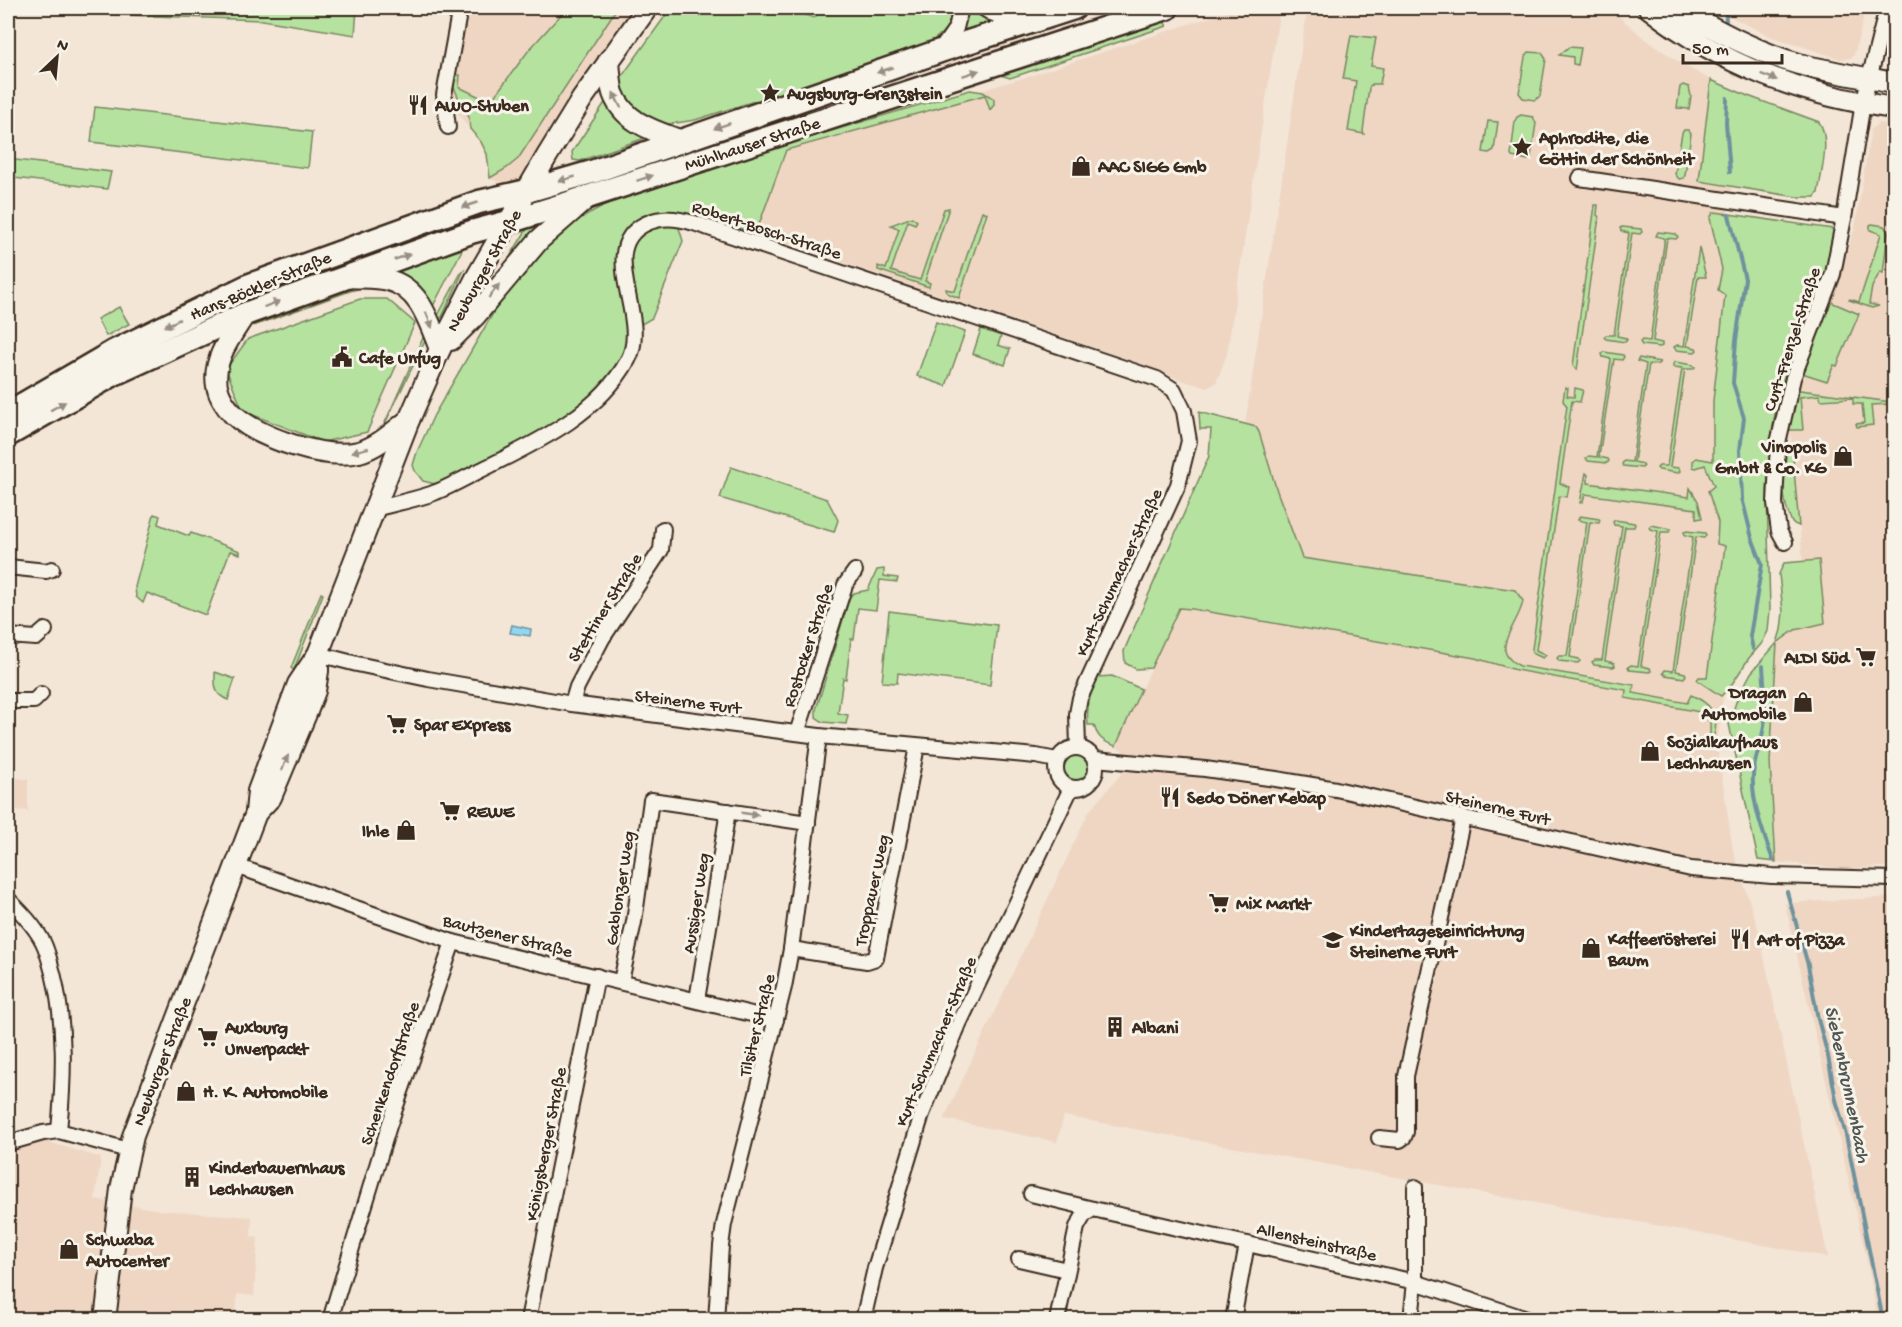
<svg xmlns="http://www.w3.org/2000/svg" width="1902" height="1327" font-family="'Gochi Hand',sans-serif">
  <rect width="100%" height="100%" fill="#f3e6d7"/>
  <filter id="ink" filterUnits="userSpaceOnUse"><feTurbulence type="fractalNoise" baseFrequency=".0167" numOctaves="2"/><feDisplacementMap in="SourceGraphic" scale="12" xChannelSelector="R" yChannelSelector="G"/><feConvolveMatrix kernelMatrix="1 2 1 2 8 2 1 2 1" color-interpolation-filters="sRGB"/></filter>
  <g filter="url(#ink)">
    <g fill="#eed6c3">
      <path d="M460 8H647L527 191 490 179 486 155 480 143 444 95Z"/>
      <path d="M1238 8H1280L1227 354 1216 383 1207 388 1181 380 1156 369 756 233 786 150 1026 77Z"/>
      <path d="M1319 8H1609L1644 38 1682 64 1711 80 1699 181 1732 187 1726 226 1745 531 1717 744 1733 850 1758 928 1828 1257 1064 1116 1057 1142 944 1119 1089 811 1122 773 1124 752 1116 746 1179 608 1217 612 1306 17Z"/>
      <path d="M1713 8H1866L1854 55 1851 58 1841 59 1772 37Z"/>
      <path d="M1879 123 1894 125V866L1848 869 1776 862 1770 762 1777 642 1795 630 1824 623 1819 560 1803 561 1789 419 1795 395 1855 228 1871 129Z"/>
      <path d="M14 778 28 779V811L16 810 12 805Z"/>
      <path d="M1894 897V1319L1878 1320 1868 1265 1785 903Z"/>
      <path d="M42 1140 101 1158 95 1199 159 1210 252 1217 251 1236 258 1237 254 1296 237 1294 236 1319 8 1320V1149Z"/>
    </g>
    <g fill="#b6e2a0" stroke="#78865f" stroke-width="1.5">
      <path d="M99 8H357L355 35 262 20 99 14Z"/>
      <path d="M567 8H617L518 159 507 168 490 178 487 154 481 142 470 129 469 117 463 108 453 85 455 75H460L459 87 490 102 529 50Z"/>
      <path d="M671 8H783L814 18 824 8H956C948 32 938 39 915 50L695 120 670 124 646 121 620 93V79Z"/>
      <path d="M966 8H976L980 12 997 21 960 34 965 21Z"/>
      <path d="M1162 19 1167 26 1010 78 1001 75 999 72Z"/>
      <path d="M1351 35 1376 38 1371 66 1383 68 1380 84H1372L1369 88 1363 131 1364 134 1348 131 1356 81 1343 79Z"/>
      <path d="M1569 47 1581 48 1578 65 1573 64V57L1559 55Z"/>
      <path d="M1529 52 1542 53 1546 59 1540 96 1535 100 1523 98 1519 93 1525 57Z"/>
      <path d="M1711 80 1748 96 1819 122C1831 138 1821 174 1818 193L1815 197H1797L1699 181Z"/>
      <path d="M1683 85 1689 87 1691 96 1689 109 1677 108 1680 87Z"/>
      <path d="M970 90 983 92 994 99V105L990 110 985 95 786 150 756 233 712 221 680 216 679 228 683 241 652 318 631 330 626 356 596 395 557 424 531 437 451 480 435 484 423 481 415 471 413 465 417 452 434 415 496 308 534 257 551 240 577 220 608 203 777 147Z"/>
      <path d="M606 101 644 137 642 139 580 161 573 160 572 152Z"/>
      <path d="M95 107 312 132 308 168 91 142Z"/>
      <path d="M1521 115 1533 117 1536 123 1531 157 1528 160 1512 157 1511 155 1515 121 1517 117Z"/>
      <path d="M1488 121 1498 122 1494 150 1489 153 1483 152Z"/>
      <path d="M1684 130H1688L1691 134 1685 175 1684 178 1679 179 1675 174 1682 133Z"/>
      <path d="M8 159 111 172 107 189 14 178 8 195Z"/>
      <path d="M1595 205H1598L1597 215 1599 217 1577 370 1573 366Z"/>
      <path d="M949 208 925 281 930 283 929 287 878 270V266L886 269 899 229 891 225 912 217 917 221 915 224 908 221 891 271 920 280 944 209Z"/>
      <path d="M982 211 987 213 959 298 947 293 946 289 955 291Z"/>
      <path d="M1715 212 1833 229 1836 233 1827 271 1821 289 1813 301 1785 374 1776 408 1770 445 1767 493 1770 609 1768 631 1762 643 1749 658 1730 687 1721 696 1697 680 1699 677H1707L1725 546 1717 544 1718 522 1708 491 1714 486 1705 465 1696 468 1693 467V461L1696 458 1713 461V401L1725 295 1718 290 1722 269 1710 218 1713 213Z"/>
      <path d="M1872 224 1884 226 1888 232 1883 273 1880 272 1872 287 1869 304 1879 306 1872 308 1849 300 1850 299 1859 302 1881 234 1870 230V225Z"/>
      <path d="M540 225 542 226 513 256 511 255 527 229Z"/>
      <path d="M1622 227 1641 229 1642 232 1640 234 1632 233 1617 336 1626 338 1627 340 1625 342 1606 339 1604 337 1606 335H1614L1629 233 1621 231 1620 228Z"/>
      <path d="M1658 232 1676 234 1678 237 1676 239 1667 238 1653 341 1662 343V346L1660 347 1642 345 1640 342 1642 340 1650 341 1664 244V238L1656 236Z"/>
      <path d="M463 248 432 308 397 273 399 270Z"/>
      <path d="M1699 248 1706 277H1698L1687 346 1696 348 1697 350 1695 352 1676 350 1674 347 1677 345 1684 346Z"/>
      <path d="M464 270 442 317 438 320 436 319 462 271Z"/>
      <path d="M370 284 401 293 370 286 350 291 253 326 271 316 347 289Z"/>
      <path d="M360 299H387L415 323 367 432 323 442 243 411 226 369 248 339Z"/>
      <path d="M1831 302 1859 314 1837 366 1834 365 1827 381 1802 373Z"/>
      <path d="M119 307 129 324 106 336 97 319Z"/>
      <path d="M936 322 965 332 946 386 917 376Z"/>
      <path d="M427 329 428 335 379 436Z"/>
      <path d="M981 329 1001 336 998 345 1010 349 1005 365 973 354Z"/>
      <path d="M1604 352 1623 355 1624 357 1622 360 1614 359 1599 457 1608 459 1609 461 1607 463 1588 461 1586 458 1589 456 1597 457 1611 359 1603 357 1602 354Z"/>
      <path d="M1639 358 1660 362 1657 365 1649 364 1634 462 1643 464 1644 466 1642 468 1623 466 1622 464 1624 461 1632 462 1646 364 1637 361Z"/>
      <path d="M1675 362 1693 365 1695 367 1693 369H1685L1670 467 1679 468 1680 471 1678 473 1659 470 1657 468 1659 466H1667L1682 368 1673 367V364Z"/>
      <path d="M1565 387 1568 388 1567 396 1574 397 1575 388 1583 390 1580 402 1572 401 1560 483 1569 487 1567 497 1559 496 1536 650 1546 655 1543 658 1532 653V649L1567 406 1563 401Z"/>
      <path d="M1800 390 1891 402V404L1871 405 1873 425 1857 427 1856 424 1864 423 1862 404H1853V398L1821 400 1819 395 1800 397 1803 430H1787L1795 395Z"/>
      <path d="M1199 412 1256 427 1259 432 1277 491 1302 558 1515 590 1523 601C1519 626 1486 650 1520 666L1634 685 1633 693 1687 703 1691 695C1710 703 1720 714 1714 735L1710 738V722L1700 712 1625 698 1626 690 1516 670 1475 658 1192 609 1179 608 1151 668 1136 669 1125 663 1124 651 1209 456 1211 429H1200Z"/>
      <path d="M1792 447 1799 526 1792 523C1781 497 1783 482 1784 454Z"/>
      <path d="M731 467 827 499 838 520 834 532 720 498Z"/>
      <path d="M1586 473 1588 475V483L1689 497 1690 488 1698 501 1702 518 1696 519V509L1585 494 1583 502 1580 503Z"/>
      <path d="M154 514 160 516 158 524 189 536 191 533 240 551V554L230 551 206 615 147 593 143 603 136 597 135 587Z"/>
      <path d="M1580 516 1599 519 1600 520 1599 523 1590 522 1570 657 1579 659 1580 661 1578 663 1559 661 1557 658 1559 656H1567L1587 522 1578 520Z"/>
      <path d="M1615 520 1634 523 1635 524 1634 527H1625L1605 661 1614 663 1615 666 1613 667 1594 665 1592 662 1595 660H1602L1622 526 1614 525 1613 522Z"/>
      <path d="M1651 525 1671 529 1669 532H1661L1641 666 1650 668 1651 671 1649 672 1630 670 1628 667 1631 665 1638 666 1658 531 1650 529 1649 527Z"/>
      <path d="M1686 531 1705 533 1706 535 1704 538 1696 537 1676 671 1685 673 1686 675 1684 678 1665 675 1663 673 1665 670 1673 671 1693 537 1685 535 1684 532Z"/>
      <path d="M1819 560 1825 623 1795 630 1777 643 1770 762 1776 862 1758 860 1729 724 1737 699 1751 673 1777 643 1781 630 1783 612 1779 574 1784 563Z"/>
      <path d="M884 569V576L898 578 897 582 880 580 876 610 858 608 854 639H851L846 679 843 678 838 713 848 715 846 724 823 722 816 717V710L850 596 854 593 868 590 877 570Z"/>
      <path d="M321 593 323 594 294 670 291 668Z"/>
      <path d="M889 611 997 625 990 685 898 673 897 683 882 682Z"/>
      <path d="M215 672 235 679 228 700C213 694 215 685 215 672Z"/>
      <path d="M1112 676 1141 689 1116 746C1103 742 1097 737 1094 725H1088C1086 707 1090 693 1098 677Z"/>
      <circle cx="1076" cy="768" r="16"/>
    </g>
    <path fill="#90d8f2" stroke="#6e929d" stroke-width="1.5" d="M512 625 531 629 530 636 510 633Z"/>
    <g fill="none" stroke-linecap="round" stroke-linejoin="round">
      <g stroke="#6e929d" stroke-width="4">
        <path d="M1725 8 1726 21"/>
        <path d="M1727 98 1726 123 1730 172"/>
        <path d="M1729 215 1745 279 1736 340 1733 383 1744 418 1740 450 1742 498 1752 538 1762 564 1750 636 1753 649"/>
        <path d="M1763 666C1764 685 1767 706 1764 726 1762 742 1754 759 1753 775 1751 801 1764 836 1773 860"/>
        <path d="M1787 892 1808 965 1818 1019 1828 1056 1836 1100 1846 1135 1883 1320"/>
      </g>
      <g stroke="#3b2a1e" stroke-width="18">
        <g id="street">
          <path d="M983 8 991 13 1022 23"/>
          <path d="M940 51 956 28 961 8"/>
          <path d="M448 127 444 95 460 8"/>
          <path d="M1580 178 1844 218"/>
          <path d="M374 509C393 504 413 500 431 494 448 488 465 478 481 470 535 443 598 415 628 360 651 319 595 249 645 224 662 216 676 218 694 223L1142 374 1157 379 1174 390 1184 411 1189 441 1178 485 1080 698 1077 714 1078 747"/>
          <path d="M1785 542 1779 531 1775 503 1778 443 1793 378 1833 274 1844 218 1863 103 1887 8"/>
          <path d="M8 567 46 571 52 569"/>
          <path d="M8 636 36 638 45 630"/>
          <path d="M318 654 357 664 428 679 572 704 819 736 1036 756 1057 760"/>
          <path d="M8 701H34L41 694"/>
          <path d="M572 704 577 687 602 639 661 550 663 529"/>
          <path d="M797 733 845 585 855 571"/>
          <circle cx="1076" cy="768" r="20"/>
          <path d="M1095 759 1205 769 1276 779 1336 789 1691 869 1772 876 1894 879"/>
          <path d="M236 866 453 942 776 1020"/>
          <path d="M8 899C21 912 34 925 43 942 48 952 50 963 53 973 66 1025 64 1078 59 1131"/>
          <path d="M791 949 867 961 876 958 917 746"/>
          <path d="M621 981 634 922 651 800 808 823"/>
          <path d="M697 1000 728 811"/>
          <path d="M1379 1138 1400 1140 1404 1137 1406 1132V1076L1463 818"/>
          <path d="M8 1143 43 1133 59 1131 128 1150"/>
          <path d="M1031 1194 1093 1209"/>
          <path d="M1019 1259 1067 1270"/>
          <path d="M330 1320 389 1126 453 942"/>
          <path d="M528 1320 597 976"/>
          <path d="M716 1320 721 1246 724 1224 784 987 791 949 819 736"/>
          <path d="M863 1320 875 1268 922 1114 959 1024 1071 788"/>
          <path d="M1057 1320 1077 1227 1084 1215 1093 1209 1415 1282 1530 1320"/>
          <path d="M1233 1320 1247 1244"/>
          <path d="M1411 1320 1415 1282V1187"/>
        </g>
      </g>
      <g stroke="#3b2a1e" stroke-width="24">
        <g id="secondary">
          <path d="M1649 8C1723 66 1802 95 1894 108"/>
          <path d="M1677 8C1716 30 1756 52 1799 64 1830 72 1862 77 1894 83"/>
          <path d="M609 60C610 71 610 83 613 93 624 123 655 131 682 141"/>
          <path d="M349 277C362 278 375 277 388 280 420 288 429 322 440 349"/>
          <path d="M245 314C232 335 212 359 217 386 219 396 226 407 233 414 258 438 325 460 359 452 378 447 394 431 409 420"/>
          <path d="M451 340 475 316 539 240 586 199"/>
          <path d="M256 813 258 791 298 684 318 654 409 420 440 349 476 278 547 156 582 99 647 8"/>
          <path d="M105 1320 121 1189 133 1136 256 813 271 797 308 709 315 691 318 671V654"/>
        </g>
      </g>
      <g stroke="#3b2a1e" stroke-width="27">
        <g id="primary">
          <path d="M8 413 113 352 250 285 479 202 527 191 592 172 940 51 1074 8"/>
          <path d="M8 435 114 374 245 314 471 232 508 222 569 203 1167 8"/>
        </g>
      </g>
      <use href="#street" stroke="#f7f3e8" stroke-width="14"/>
      <use href="#secondary" stroke="#f7f3e8" stroke-width="20"/>
      <use href="#primary" stroke="#f7f3e8" stroke-width="22"/>
    </g>
    <defs><path id="oneway-solid" d="M-6-.8H1V-3.2L6.5 0L1 3.2V.8H-6Z" transform="scale(1.5)"/></defs>
    <g fill="#998e83">
      <use href="#oneway-solid" transform="translate(885 70) rotate(161)"/>
      <use href="#oneway-solid" transform="translate(971 73) rotate(-18)"/>
      <use href="#oneway-solid" transform="translate(1769 77) rotate(21)"/>
      <use href="#oneway-solid" transform="translate(617 100) rotate(-117)"/>
      <use href="#oneway-solid" transform="translate(722 126) rotate(161)"/>
      <use href="#oneway-solid" transform="translate(645 178) rotate(-18)"/>
      <use href="#oneway-solid" transform="translate(567 179) rotate(164)"/>
      <use href="#oneway-solid" transform="translate(470 205) rotate(161)"/>
      <use href="#oneway-solid" transform="translate(402 257) rotate(-20)"/>
      <use href="#oneway-solid" transform="translate(494 291) rotate(-52)"/>
      <use href="#oneway-solid" transform="translate(272 304) rotate(-20)"/>
      <use href="#oneway-solid" transform="translate(429 320) rotate(68)"/>
      <use href="#oneway-solid" transform="translate(172 323) rotate(154)"/>
      <use href="#oneway-solid" transform="translate(58 406) rotate(-29)"/>
      <use href="#oneway-solid" transform="translate(360 450) rotate(166)"/>
      <use href="#oneway-solid" transform="translate(285 763) rotate(-67)"/>
      <use href="#oneway-solid" transform="translate(750 814) rotate(8)"/>
    </g>
  </g>
  <defs>
    <g id="sight-bare" transform="scale(1.62)"><path d="M0-6L1.8-2.2L6-1.7L2.9 1.2L3.7 5.4L0 3.3L-3.7 5.4L-2.9 1.2L-6-1.7L-1.8-2.2Z" fill="#3b2a1e" stroke="#f7f3e8" stroke-width="2.5" paint-order="stroke"/></g>
    <g id="restaurant-bare" transform="scale(1.62)"><path d="M-5-6h1v4h1v-4h1v4h1v-4h1v5L-1.5 .5V6h-2V.5L-5-1ZM5-6V6H3V1.5H1.5Q1.5-4 5-6Z" fill="#3b2a1e" stroke="#f7f3e8" stroke-width="2.5" paint-order="stroke"/></g>
    <g id="shop-bare" transform="scale(1.62)"><path d="M-5-2.5h2.3a2.7 3.5 0 0 1 5.4 0H5L5.5 6h-11ZM-1.5-2.5h3a1.5 2.3 0 0 0-3 0Z" fill="#3b2a1e" stroke="#f7f3e8" stroke-width="2.5" paint-order="stroke"/></g>
    <g id="civic-bare" transform="scale(1.62)"><path d="M-.6-6.5H3V-4.5H.6V-3L4-1V1h2V6H-6V1h2V-1L-.6-3ZM-1.2 2.5V6h2.4V2.5Z" fill="#3b2a1e" stroke="#f7f3e8" stroke-width="2.5" paint-order="stroke"/></g>
    <g id="supermarket-bare" transform="scale(1.62)"><path d="M-6-5.5h2.5l.6 2H6L4.5 2H-2.5L-4.4-4H-6ZM-1.5 3.2a1.3 1.3 0 1 0 .1 0ZM3 3.2a1.3 1.3 0 1 0 .1 0Z" fill="#3b2a1e" stroke="#f7f3e8" stroke-width="2.5" paint-order="stroke"/></g>
    <g id="school-bare" transform="scale(1.62)"><path d="M0-5L7-2L0 1L-7-2ZM-4 1L0 2.5L4 1V4Q0 6-4 4Z" fill="#3b2a1e" stroke="#f7f3e8" stroke-width="2.5" paint-order="stroke"/></g>
    <g id="building-bare" transform="scale(1.62)"><path d="M-4-6H4V6H1V3H-1V6H-4ZM-2.5-4.3h1.7v1.8h-1.7ZM.8-4.3h1.7v1.8H.8ZM-2.5-1h1.7V.8h-1.7ZM.8-1h1.7V.8H.8Z" fill="#3b2a1e" stroke="#f7f3e8" stroke-width="2.5" paint-order="stroke"/></g>
  </defs>
  <g fill-rule="evenodd">
    <use href="#sight-bare" x="770" y="93"/>
    <use href="#restaurant-bare" x="418" y="105"/>
    <use href="#sight-bare" x="1522" y="147"/>
    <use href="#shop-bare" x="1081" y="166"/>
    <use href="#civic-bare" x="342" y="357"/>
    <use href="#shop-bare" x="1843" y="456"/>
    <use href="#supermarket-bare" x="1866" y="657"/>
    <use href="#shop-bare" x="1803" y="702"/>
    <use href="#supermarket-bare" x="397" y="724"/>
    <use href="#shop-bare" x="1650" y="751"/>
    <use href="#restaurant-bare" x="1170" y="797"/>
    <use href="#supermarket-bare" x="450" y="811"/>
    <use href="#shop-bare" x="406" y="830"/>
    <use href="#supermarket-bare" x="1219" y="903"/>
    <use href="#restaurant-bare" x="1740" y="939"/>
    <use href="#school-bare" x="1333" y="940"/>
    <use href="#shop-bare" x="1591" y="948"/>
    <use href="#building-bare" x="1115" y="1027"/>
    <use href="#supermarket-bare" x="208" y="1037"/>
    <use href="#shop-bare" x="186" y="1091"/>
    <use href="#building-bare" x="192" y="1177"/>
    <use href="#shop-bare" x="69" y="1249"/>
  </g>
  <g text-anchor="middle" stroke-width="6" stroke-linejoin="round" paint-order="stroke">
    <g font-size="18" font-weight="bold" fill="#3b2a1e" stroke="#f7f3e8" text-anchor="start">
      <text x="787" y="99">Augsburg-Grenzstein</text>
      <text x="435" y="111">AWO-Stuben</text>
      <text x="1539" y="143">Aphrodite, die<tspan x="1539" dy="21">Göttin der Schönheit</tspan></text>
      <text x="1098" y="172">AAC SIGG Gmb</text>
      <text x="359" y="363">Cafe Unfug</text>
      <text x="1826" y="452" text-anchor="end">Vinopolis<tspan x="1826" dy="21">GmbH &amp; Co. KG</tspan></text>
      <text x="1849" y="663" text-anchor="end">ALDI Süd</text>
      <text x="1786" y="698" text-anchor="end">Dragan<tspan x="1786" dy="21">Automobile</tspan></text>
      <text x="414" y="730">Spar Express</text>
      <text x="1667" y="747">Sozialkaufhaus<tspan x="1667" dy="21">Lechhausen</tspan></text>
      <text x="1187" y="803">Sedo Döner Kebap</text>
      <text x="467" y="817">REWE</text>
      <text x="389" y="836" text-anchor="end">Ihle</text>
      <text x="1236" y="909">Mix Markt</text>
      <text x="1350" y="936">Kindertageseinrichtung<tspan x="1350" dy="21">Steinerne Furt</tspan></text>
      <text x="1608" y="944">Kaffeerösterei<tspan x="1608" dy="21">Baum</tspan></text>
      <text x="1757" y="945">Art of Pizza</text>
      <text x="225" y="1033">Auxburg<tspan x="225" dy="21">Unverpackt</tspan></text>
      <text x="1132" y="1033">Albani</text>
      <text x="203" y="1097">H. K. Automobile</text>
      <text x="209" y="1173">Kinderbauernhaus<tspan x="209" dy="21">Lechhausen</tspan></text>
      <text x="86" y="1245">Schwaba<tspan x="86" dy="21">Autocenter</tspan></text>
    </g>
    <g font-size="18" fill="#3b2a1e" stroke="#f7f3e8">
      <text transform="translate(752 143) rotate(-18)" y="6">Mühlhauser Straße</text>
      <text transform="translate(767 229) rotate(18)" y="6">Robert-Bosch-Straße</text>
      <text transform="translate(483 270) rotate(-61)" y="6">Neuburger Straße</text>
      <text transform="translate(260 285) rotate(-23)" y="6">Hans-Böckler-Straße</text>
      <text transform="translate(1791 339) rotate(-72)" y="6">Curt-Frenzel-Straße</text>
      <text transform="translate(1118 572) rotate(-65)" y="6">Kurt-Schumacher-Straße</text>
      <text transform="translate(604 607) rotate(-58)" y="6">Stettiner Straße</text>
      <text transform="translate(807 645) rotate(-72)" y="6">Rostocker Straße</text>
      <text transform="translate(688 701) rotate(7)" y="6">Steinerne Furt</text>
      <text transform="translate(1498 807) rotate(13)" y="6">Steinerne Furt</text>
      <text transform="translate(619 888) rotate(-81)" y="6">Gablonzer Weg</text>
      <text transform="translate(871 890) rotate(-78)" y="6">Troppauer Weg</text>
      <text transform="translate(695 903) rotate(-81)" y="6">Aussiger Weg</text>
      <text transform="translate(508 935) rotate(14)" y="6">Bautzener Straße</text>
      <text transform="translate(756 1025) rotate(-76)" y="6">Tilsiter Straße</text>
      <text transform="translate(935 1041) rotate(-67)" y="6">Kurt-Schumacher-Straße</text>
      <text transform="translate(161 1061) rotate(-69)" y="6">Neuburger Straße</text>
      <text transform="translate(389 1073) rotate(-71)" y="6">Schenkendorfstraße</text>
      <text transform="translate(545 1144) rotate(-79)" y="6">Königsberger Straße</text>
      <text transform="translate(1317 1241) rotate(13)" y="6">Allensteinstraße</text>
    </g>
    <g font-size="20" font-style="italic" fill="#505653" stroke="#f7f3e8">
      <text transform="translate(1849 1084) rotate(78)" y="7">Siebenbrunnenbach</text>
    </g>
  </g>
  <rect width="1902" height="1327" fill="none" stroke="#f7f3e8" stroke-width="30"/>
  <rect x="15" y="15" width="1872" height="1297" fill="none" stroke="#3b2a1e" stroke-width="2" filter="url(#ink)"/>
  <g transform="translate(57 57) rotate(26)" stroke="#f7f3e8" stroke-width="4.5" paint-order="stroke">
  <path d="M0-4.5L10 22L0 15L-10 22Z" fill="#3b2a1e"/>
  <text y="-9" font-size="16" font-weight="bold" text-anchor="middle" fill="#3b2a1e">N</text>
  </g>
  <path d="M1683 54v9h99v-9" fill="none" stroke="#3b2a1e" stroke-width="3"/>
  <text x="1692" y="54" font-size="18" fill="#3b2a1e" stroke="#f7f3e8" stroke-width="4.5" paint-order="stroke">50 m</text>
</svg>
